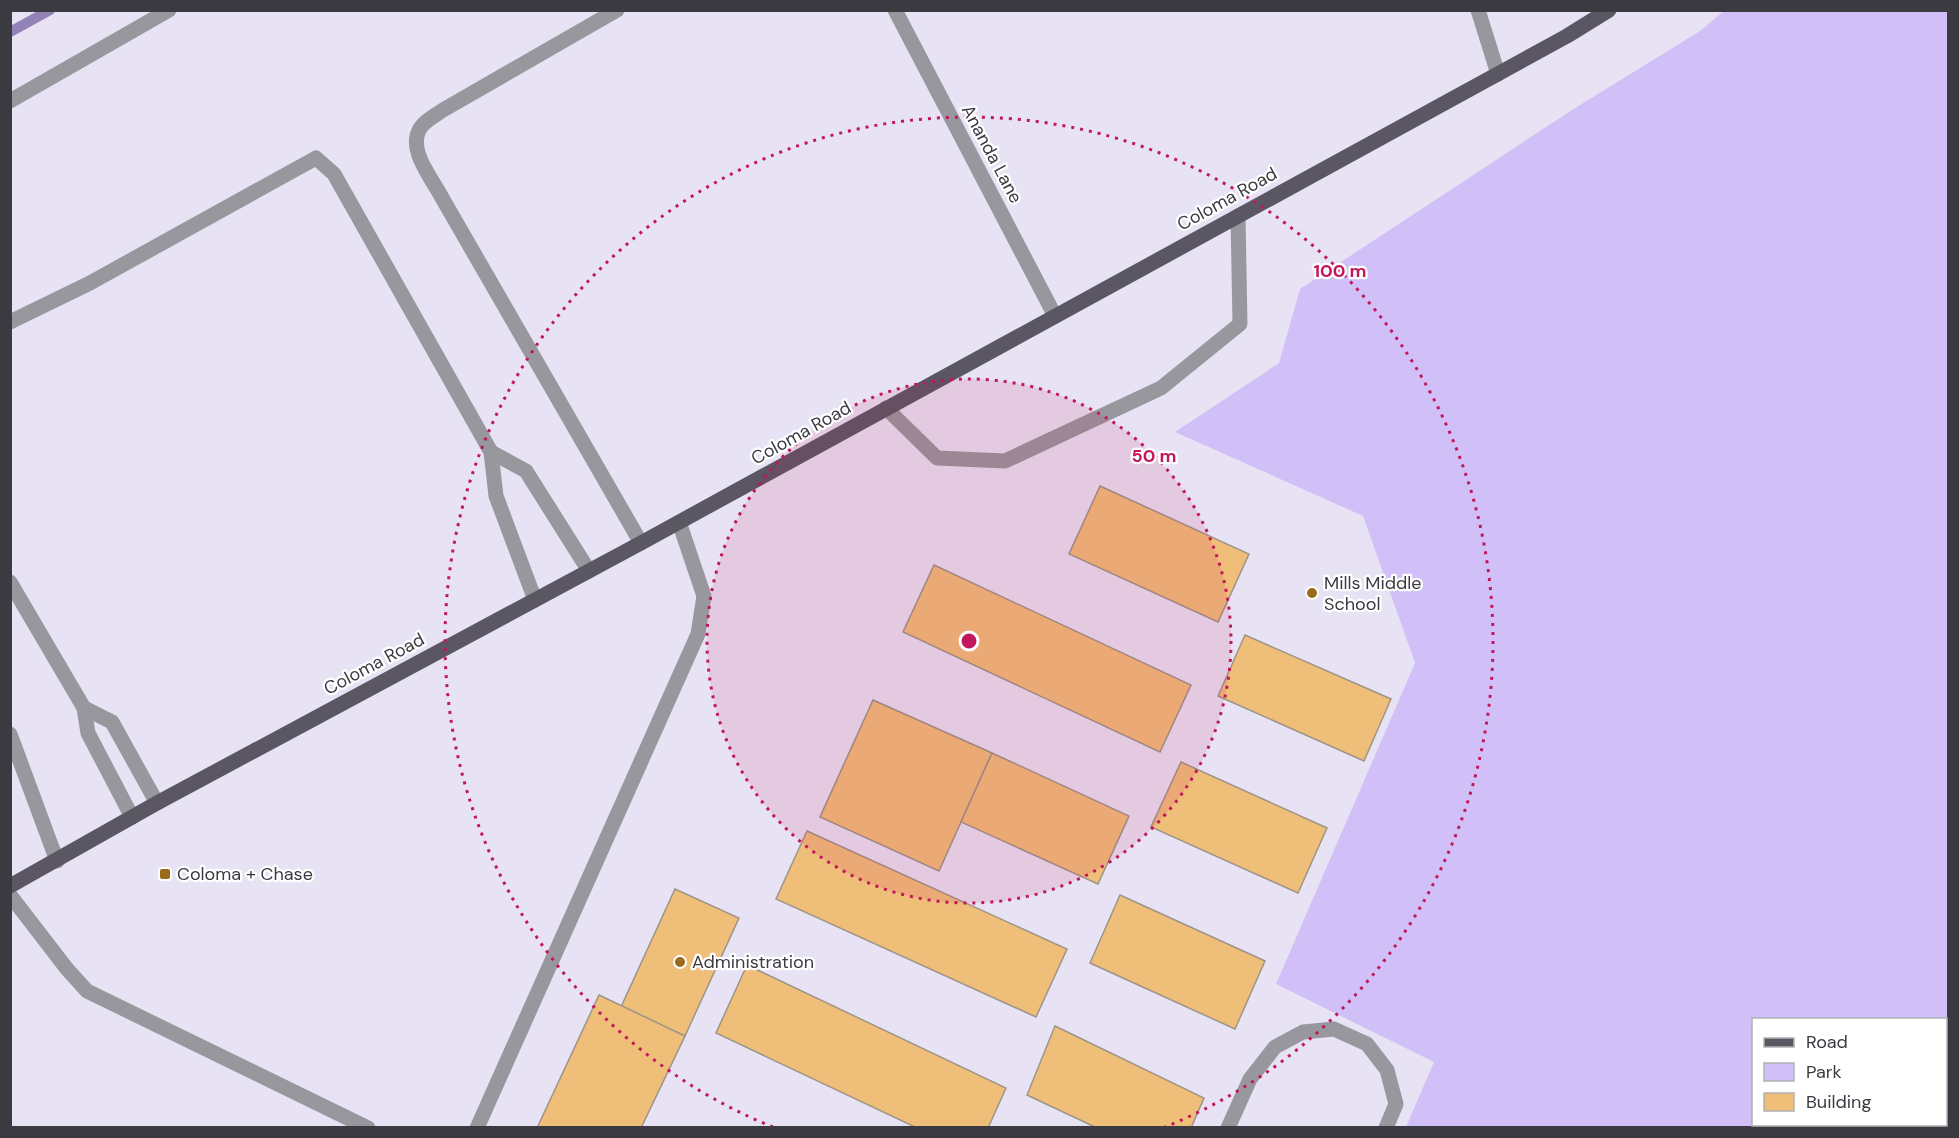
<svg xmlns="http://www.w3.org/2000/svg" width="1959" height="1138" font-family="'DM Sans',sans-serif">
  <rect width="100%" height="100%" fill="#e8e3f4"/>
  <path fill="#d0c0f7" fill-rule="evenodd" d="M1724 11H1948V1127H1406L1434 1062 1276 984 1415 663 1363 516 1175 432 1279 363 1300 289 1572 110 1700 31ZM1754 1020H1946V1124H1754Z"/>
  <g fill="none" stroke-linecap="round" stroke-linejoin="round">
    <path stroke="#9282b7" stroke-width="10" d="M10 32 50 10"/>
  </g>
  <g fill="#efbe79" stroke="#9e9487" stroke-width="1.5">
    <path d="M1100 486 1249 554 1218 622 1069 554Z"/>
    <path d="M934 565 1191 685 1160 752 903 632Z"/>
    <path d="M1245 635 1391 699 1364 761 1218 696Z"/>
    <path d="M873 700 992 753 939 871 820 817Z"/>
    <path d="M992 753 1129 816 1098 884 961 822Z"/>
    <path d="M1181 762 1327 828 1298 893 1151 827Z"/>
    <path d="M807 831 1067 949 1036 1017 776 899Z"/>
    <path d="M675 889 739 918 685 1036 621 1007Z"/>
    <path d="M1120 895 1265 961 1235 1029 1090 963Z"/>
    <path d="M747 965 1006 1088 988 1128H917L716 1033Z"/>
    <path d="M599 995 685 1036 641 1128H537Z"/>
    <path d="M1055 1026 1204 1098 1191 1128H1097L1027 1095Z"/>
  </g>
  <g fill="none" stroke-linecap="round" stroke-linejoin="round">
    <g stroke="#99979e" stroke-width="15">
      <path d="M617 10 443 110C436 115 426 120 421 127 406 148 431 177 441 196L641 543"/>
      <path d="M895 10 1055 316"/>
      <path d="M1478 10 1498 74"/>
      <path d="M10 101 169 10"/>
      <path d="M10 322 90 283 316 158 334 174 491 452 496 496 535 600"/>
      <path d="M886 408 937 458 1005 461 1161 388 1240 324 1238 216"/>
      <path d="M491 452 526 471 589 571"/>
      <path d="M10 582 84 708 88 733 132 817"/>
      <path d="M84 708 112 722 157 803"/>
      <path d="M10 734 57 861"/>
      <path d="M10 895 67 969 87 991 368 1128"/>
      <path d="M477 1128 698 634 704 596 679 522"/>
      <path d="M1228 1128 1250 1079 1275 1047 1303 1032 1334 1029 1367 1044 1387 1070 1396 1104 1386 1128"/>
    </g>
    <path stroke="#5a5763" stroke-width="15" d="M10 886 157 803 641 543 1567 36 1609 10"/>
  </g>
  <circle cx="969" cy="641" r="262" fill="#c2185b" fill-opacity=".12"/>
  <g fill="none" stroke="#c2185b" stroke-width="3" stroke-dasharray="3 6">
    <circle cx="969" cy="641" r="262"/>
    <path d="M773 1127A524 524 0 1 1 1165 1127"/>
  </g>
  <g fill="#9a6b1c" stroke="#fff" stroke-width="2">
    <circle cx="1312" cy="593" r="6"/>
    <rect x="159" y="868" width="12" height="12" rx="3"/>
    <circle cx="680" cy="962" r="6"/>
  </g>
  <g text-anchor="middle" stroke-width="4.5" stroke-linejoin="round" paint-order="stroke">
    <g font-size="18" fill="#3c3a41" stroke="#fff">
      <text transform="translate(992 154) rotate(62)" y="6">Ananda Lane</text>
      <text transform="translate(1227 199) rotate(-29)" y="6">Coloma Road</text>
      <text transform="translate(801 433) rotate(-29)" y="6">Coloma Road</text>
      <text transform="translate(374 664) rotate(-28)" y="6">Coloma Road</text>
    </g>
    <g font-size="18" fill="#3c3a41" stroke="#fff" text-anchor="start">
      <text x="1324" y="589">Mills Middle<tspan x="1324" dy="21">School</tspan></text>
      <text x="177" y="880">Coloma + Chase</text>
      <text x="692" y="968">Administration</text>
    </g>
  </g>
  <circle cx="969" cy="641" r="9" fill="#c2185b" stroke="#fff" stroke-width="3"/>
  <g font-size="18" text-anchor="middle" font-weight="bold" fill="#c2185b" stroke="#fff" stroke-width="4.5" stroke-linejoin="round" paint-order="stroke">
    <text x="1340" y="277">100 m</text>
    <text x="1154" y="462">50 m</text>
  </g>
  <rect width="1959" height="1138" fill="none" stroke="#3c3a41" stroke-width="24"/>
  <rect x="1752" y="1018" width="195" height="108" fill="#ffffff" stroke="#b1b0b3" stroke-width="1.5"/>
  <rect x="1764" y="1038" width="30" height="9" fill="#5a5763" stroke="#b1b0b3" stroke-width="1.5"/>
  <text x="1806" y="1048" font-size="18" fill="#3c3a41">Road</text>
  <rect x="1764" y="1063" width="30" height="18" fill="#d0c0f7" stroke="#b1b0b3" stroke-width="1.5"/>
  <text x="1806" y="1078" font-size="18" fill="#3c3a41">Park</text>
  <rect x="1764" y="1093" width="30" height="18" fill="#efbe79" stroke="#b1b0b3" stroke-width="1.5"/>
  <text x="1806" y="1108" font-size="18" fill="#3c3a41">Building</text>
</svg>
